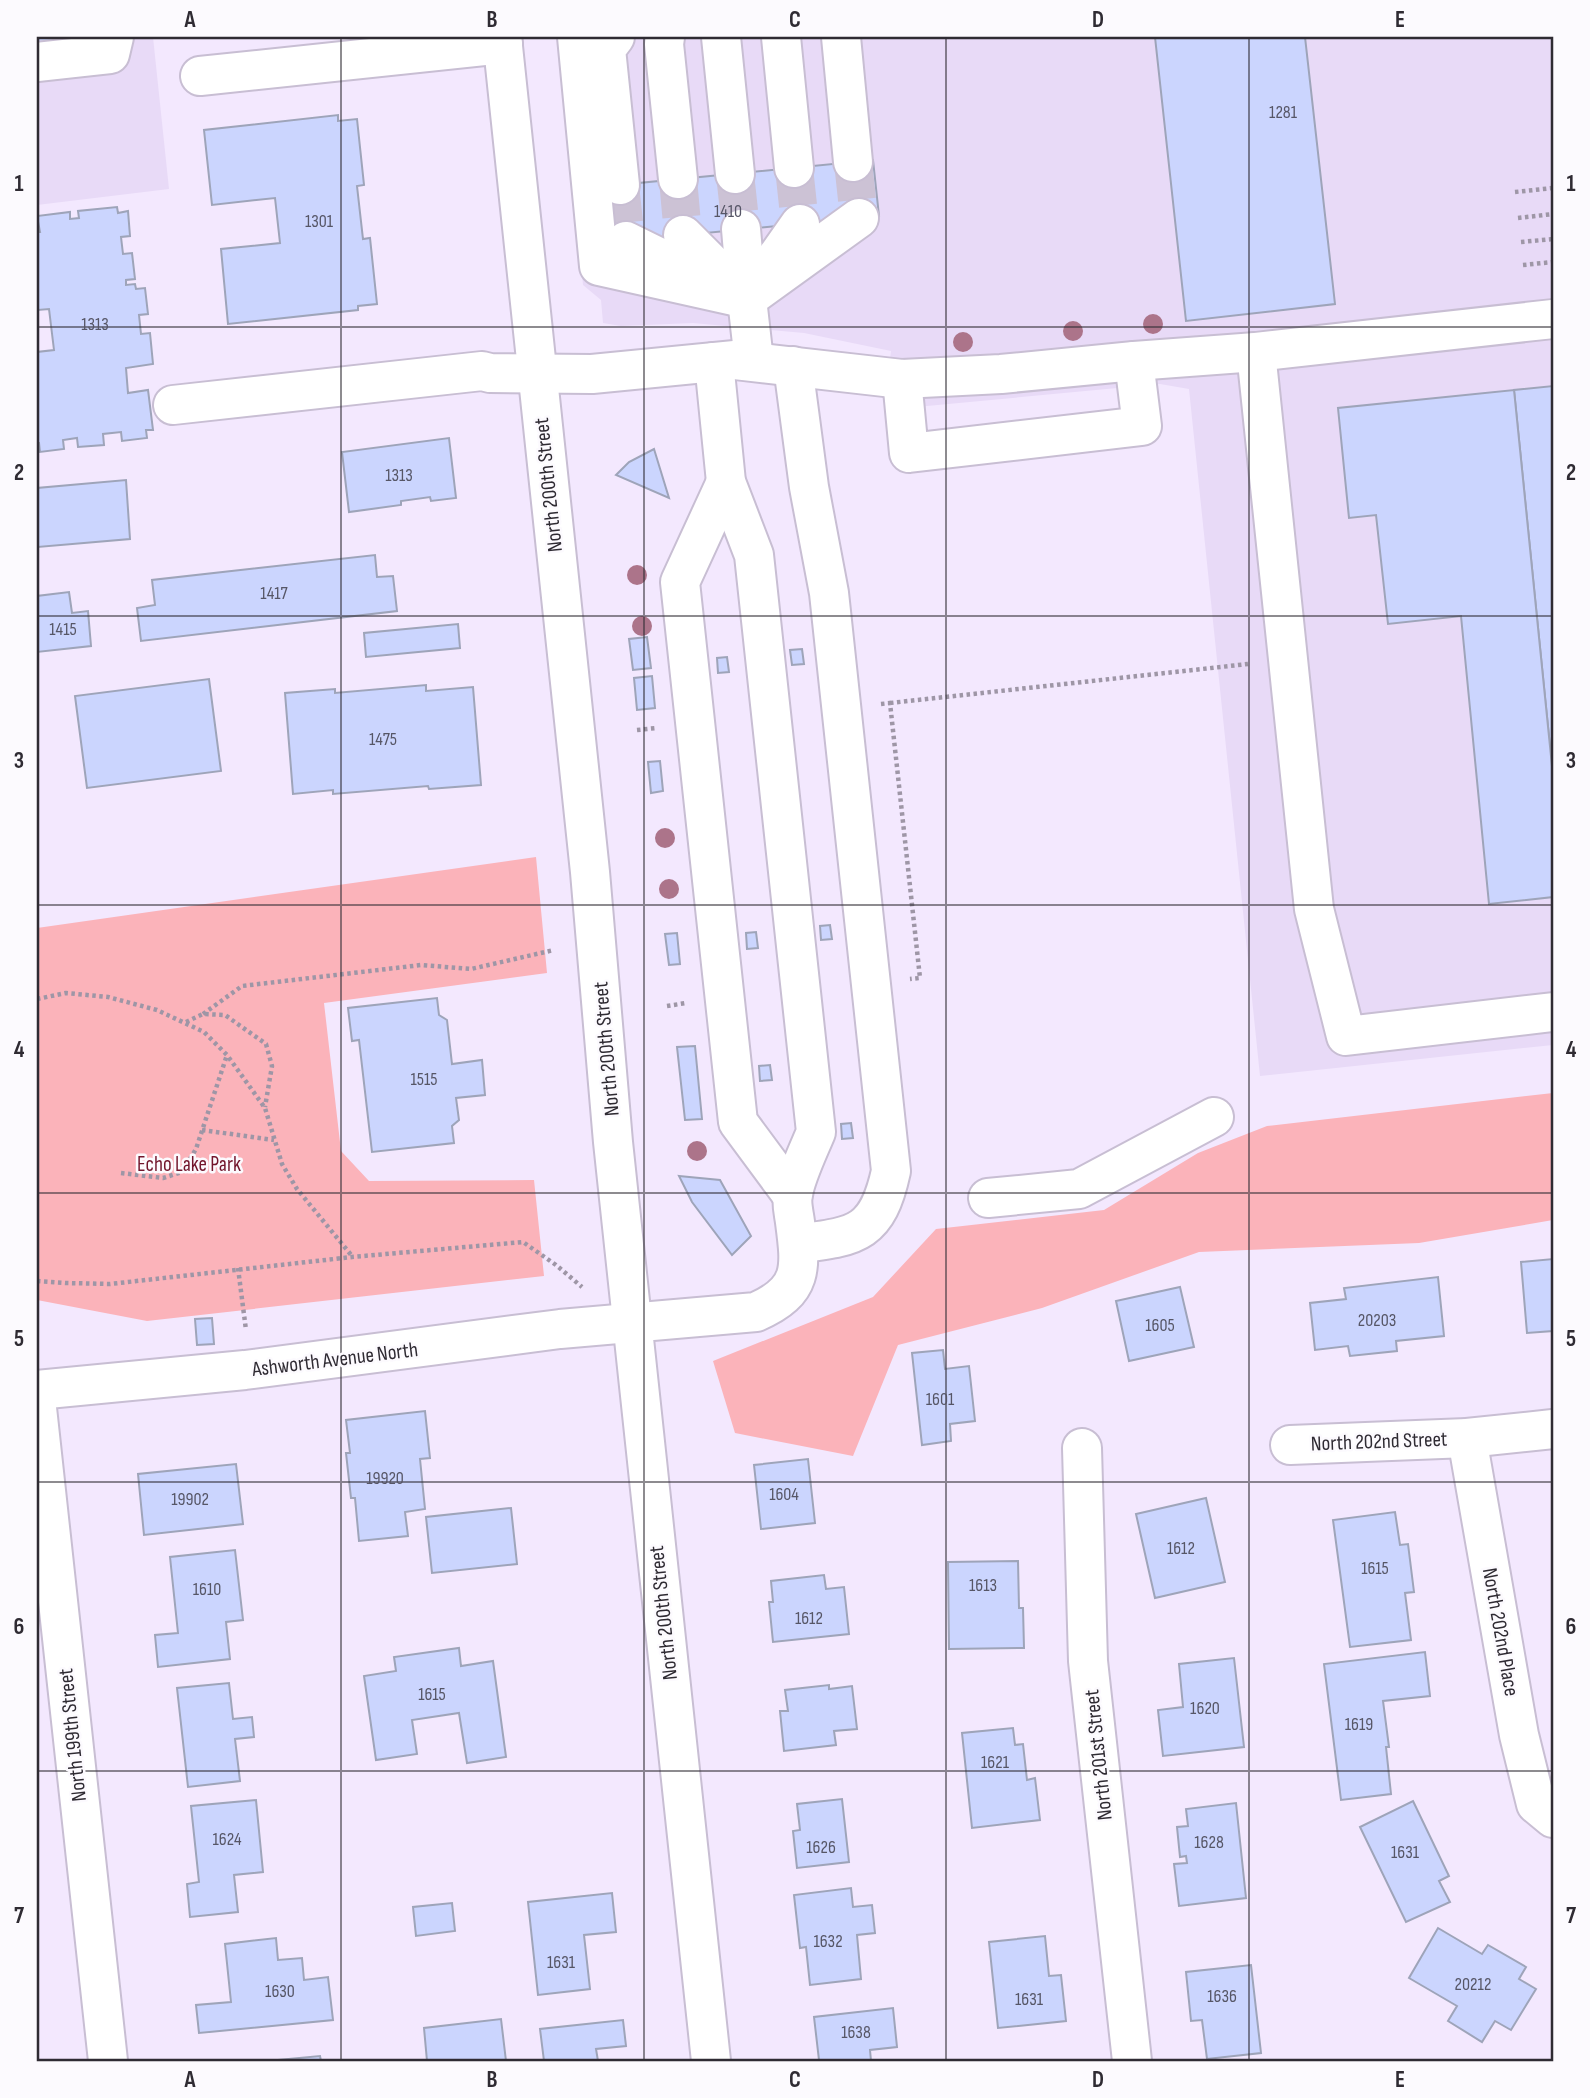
<svg xmlns="http://www.w3.org/2000/svg" width="1590" height="2098" font-family="'Sofia Sans Condensed',sans-serif">
  <rect width="100%" height="100%" fill="#f3e8fe"/>
  <g fill="#e8daf7">
    <path d="M37 37H153L169 189 37 205Z"/>
    <path d="M559 37H1553V1045L1260 1076 1189 389 1160 384 884 410 891 351 804 333 693 323 621 326 603 323 601 300 583 285Z"/>
  </g>
  <g fill="#fbb3ba">
    <path d="M536 857 547 973 324 1003 341 1151 369 1181 534 1180 544 1276 147 1321 37 1300V928Z"/>
    <path d="M1553 1093V1220L1419 1243 1199 1252 1042 1308 898 1345 853 1456 735 1433 713 1361 873 1297 936 1229 1104 1210 1198 1153 1267 1126Z"/>
  </g>
  <g fill="#cbd5fe" stroke="#9ea4b9" stroke-width="2">
    <path d="M37 37H92L37 45Z"/>
    <path d="M1155 37H1305L1335 304 1186 321Z"/>
    <path d="M338 115V121L357 119 364 185 357 186 363 239 370 238 377 304 358 306V310L228 324 221 249 280 243 275 198 212 205 204 130Z"/>
    <path d="M873 160 879 216 604 243 598 187Z"/>
    <path d="M117 207 118 213 128 211 130 236 121 237 123 254 132 253 135 279 126 280V285L135 284 136 289 145 288 148 314 139 315 141 334 150 333 153 364 126 368 128 393 148 390 153 430H146L147 438 122 441 121 432 103 434 104 445 78 447 77 438 63 440 64 449 40 452 39 443H37V352L54 350 49 309 38 310 37 305V232H40L37 216 70 212V219L79 218 78 211Z"/>
    <path d="M1553 386V776L1514 390Z"/>
    <path d="M1514 390 1553 776V897L1489 904 1461 616 1388 624 1376 515 1349 518 1338 408Z"/>
    <path d="M449 438 456 498 431 501 430 497 401 501V505L349 512 342 452Z"/>
    <path d="M654 449 669 498 616 475 629 462Z"/>
    <path d="M126 480 130 539 38 547 37 488Z"/>
    <path d="M375 555 377 577 393 576 397 611 141 641 137 608 155 605 152 580Z"/>
    <path d="M69 592 72 613 88 611 91 646 37 652V596Z"/>
    <path d="M458 624 460 648 366 657 364 633Z"/>
    <path d="M647 637 651 668 633 670 629 639Z"/>
    <path d="M802 649 804 664 792 665 790 650Z"/>
    <path d="M727 657 729 672 718 673 717 658Z"/>
    <path d="M652 676 655 708 637 710 634 678Z"/>
    <path d="M209 679 221 771 87 788 75 696Z"/>
    <path d="M426 685V691L473 687 481 785 429 789 428 786 333 794V790L293 794 285 693 335 689V693Z"/>
    <path d="M660 761 663 791 651 793 648 762Z"/>
    <path d="M830 925 832 939 821 940 820 926Z"/>
    <path d="M756 932 758 948 747 949 746 933Z"/>
    <path d="M677 933 680 964 669 965 665 934Z"/>
    <path d="M437 998 439 1015 447 1020 452 1064 482 1060 485 1095 456 1098 459 1120 452 1126 454 1143 372 1152 359 1040 352 1041 348 1008Z"/>
    <path d="M695 1046 702 1119 685 1120 677 1047Z"/>
    <path d="M770 1065 772 1080 760 1081 759 1066Z"/>
    <path d="M851 1123 853 1138 842 1139 841 1124Z"/>
    <path d="M679 1176 720 1180 751 1236 732 1255 692 1202Z"/>
    <path d="M1553 1259V1331L1527 1333 1521 1262Z"/>
    <path d="M1438 1277 1444 1336 1396 1341 1397 1351 1350 1356 1348 1346 1315 1350 1310 1303 1346 1299 1344 1288Z"/>
    <path d="M1180 1287 1194 1347 1129 1361 1116 1301Z"/>
    <path d="M212 1318 214 1344 197 1345 195 1319Z"/>
    <path d="M943 1350 945 1369 969 1366 975 1421 950 1424 951 1441 922 1445 912 1353Z"/>
    <path d="M425 1411 430 1458 420 1459 425 1509 405 1512 408 1536 359 1541 355 1498H351L346 1453H350L346 1420Z"/>
    <path d="M808 1459 815 1523 761 1529 754 1465Z"/>
    <path d="M236 1464 243 1524 144 1535 138 1474Z"/>
    <path d="M1206 1498 1225 1582 1155 1598 1136 1514Z"/>
    <path d="M511 1508 517 1564 432 1573 426 1517Z"/>
    <path d="M1395 1512 1400 1545 1408 1544 1414 1592 1405 1593 1411 1640 1350 1647 1333 1520Z"/>
    <path d="M235 1550 243 1620 226 1622 230 1659 158 1667 155 1635 178 1633 170 1557Z"/>
    <path d="M1018 1561 1019 1608H1023L1024 1648 949 1649 948 1562Z"/>
    <path d="M824 1575 826 1589 844 1587 849 1634 773 1642 769 1602H773L771 1581Z"/>
    <path d="M459 1648 461 1666 493 1661 506 1757 467 1763 459 1713 412 1720 417 1754 376 1760 364 1676 396 1671 394 1657Z"/>
    <path d="M1425 1652 1430 1696 1383 1701 1389 1747H1386L1391 1794 1341 1800 1324 1664Z"/>
    <path d="M1234 1658 1244 1747 1163 1756 1158 1710 1183 1707 1179 1664Z"/>
    <path d="M229 1683 233 1719 252 1717 254 1737 235 1739 240 1781 188 1787 177 1688Z"/>
    <path d="M829 1685V1689L852 1686 857 1729 834 1731 836 1745 784 1751 780 1711H788L785 1690Z"/>
    <path d="M1013 1728 1015 1745 1023 1744 1027 1780 1035 1778 1040 1820 972 1828 962 1733Z"/>
    <path d="M842 1799 849 1862 797 1868 793 1831 800 1830 797 1804Z"/>
    <path d="M256 1800 263 1872 234 1875 238 1912 190 1917 187 1884 199 1882 191 1806Z"/>
    <path d="M1413 1801 1449 1876 1439 1881 1450 1902 1406 1922 1360 1827Z"/>
    <path d="M1236 1803 1246 1898 1179 1906 1174 1864 1187 1863 1186 1856 1180 1857 1177 1827 1188 1826 1186 1809Z"/>
    <path d="M851 1888 853 1907 872 1905 875 1933 857 1935 861 1979 810 1985 806 1947 800 1948 794 1895Z"/>
    <path d="M612 1893 616 1932 584 1935 590 1989 538 1995 528 1902Z"/>
    <path d="M452 1903 455 1931 416 1936 413 1907Z"/>
    <path d="M1438 1928 1482 1954 1488 1945 1526 1967 1519 1979 1536 1989 1511 2030 1495 2021 1482 2042 1448 2021 1457 2006 1409 1978Z"/>
    <path d="M1045 1936 1049 1976 1061 1975 1066 2021 998 2028 989 1942Z"/>
    <path d="M276 1938 278 1960 302 1958 304 1980 328 1977 333 2020 199 2033 196 2005 231 2002 225 1944Z"/>
    <path d="M1251 1965 1261 2053 1207 2059 1202 2020 1191 2021 1186 1972Z"/>
    <path d="M893 2008 897 2047 870 2050 871 2061 819 2060 814 2017Z"/>
    <path d="M501 2019 506 2061H427L424 2028Z"/>
    <path d="M623 2020 626 2046 596 2049 598 2061H544L540 2029Z"/>
    <path d="M320 2056 321 2061H267Z"/>
  </g>
  <g fill="none" stroke-linecap="round" stroke-linejoin="round">
    <g stroke="#ccc2d5" stroke-width="38" stroke-dasharray="38 19" stroke-linecap="butt">
      <path d="M853 162 859 218"/>
      <path d="M794 168 800 224"/>
      <path d="M735 174 741 229"/>
      <path d="M678 179 683 235"/>
      <path d="M620 185 626 241"/>
    </g>
    <g stroke="#c8bed3" stroke-width="42">
      <g id="minor">
        <path d="M502 37 590 872 613 1142 711 2061"/>
        <path d="M577 37 599 266 747 299 859 218"/>
        <path d="M615 37 606 49 620 185"/>
        <path d="M665 37 664 44 678 179"/>
        <path d="M721 37 735 174"/>
        <path d="M781 37 794 168"/>
        <path d="M841 37 853 162"/>
        <path d="M37 62 110 54 114 37"/>
        <path d="M200 76 503 44"/>
        <path d="M741 229 747 299"/>
        <path d="M683 235 747 299 754 361"/>
        <path d="M626 241 685 270"/>
        <path d="M764 275 800 224"/>
        <path d="M1256 352 1314 909 1346 1036 1553 1012"/>
        <path d="M793 366 809 487 829 593 891 1171C877 1235 856 1236 798 1244"/>
        <path d="M902 379 909 453 1142 426 1134 361"/>
        <path d="M173 405 482 371 490 373 592 374 735 360 902 379 1001 374 1134 361 1256 352 1553 319"/>
        <path d="M726 482 680 582 738 1122 792 1195"/>
        <path d="M988 1198 1079 1189 1214 1117"/>
        <path d="M37 1390 245 1370 560 1329 756 1312C804 1291 801 1268 795 1222 794 1214 791 1203 793 1195 795 1178 809 1149 816 1132L754 555 726 482 714 362"/>
        <path d="M37 1408 108 2061"/>
        <path d="M1467 1438 1519 1735 1536 1804 1553 1818"/>
        <path d="M1290 1445 1467 1438 1553 1429"/>
        <path d="M1082 1448 1088 1661 1132 2061"/>
      </g>
    </g>
    <g stroke="#9e96a6" stroke-width="4.5" stroke-dasharray="3.5 3.5" stroke-linecap="butt">
      <path d="M1515 192 1553 188"/>
      <path d="M1518 218 1553 214"/>
      <path d="M1521 242 1553 239"/>
      <path d="M1523 265 1553 262"/>
      <path d="M890 703 1248 664"/>
      <path d="M881 704 890 703 920 978 910 979"/>
      <path d="M637 730 657 728"/>
      <path d="M37 999 66 993 108 997 157 1010 204 1032 227 1055 265 1108 282 1164 297 1189 352 1256"/>
      <path d="M667 1006 686 1003"/>
      <path d="M203 1014 242 986 421 965 471 969 554 950"/>
      <path d="M186 1022 203 1014 225 1015 266 1044 272 1066 265 1107"/>
      <path d="M202 1130 274 1140"/>
      <path d="M121 1173 163 1178 182 1172 196 1149 227 1055"/>
      <path d="M238 1268 246 1330"/>
      <path d="M37 1281 66 1283 110 1284 352 1257 523 1242 556 1265 582 1287"/>
    </g>
    <use href="#minor" stroke="#fff" stroke-width="38"/>
  </g>
  <g fill="#ac748a">
    <circle cx="1153" cy="324" r="10"/>
    <circle cx="1073" cy="331" r="10"/>
    <circle cx="963" cy="342" r="10"/>
    <circle cx="637" cy="575" r="10"/>
    <circle cx="642" cy="626" r="10"/>
    <circle cx="665" cy="838" r="10"/>
    <circle cx="669" cy="889" r="10"/>
    <circle cx="697" cy="1151" r="10"/>
  </g>
  <path fill="none" stroke="#2f2b33" stroke-width="2" stroke-opacity="0.55" d="M341 37V2061M644 37V2061M946 37V2061M1249 37V2061M37 327H1553M37 616H1553M37 905H1553M37 1193H1553M37 1482H1553M37 1771H1553"/>
  <g text-anchor="middle" stroke-width="5" stroke-linejoin="round" paint-order="stroke">
    <g font-size="18" fill="#565666">
      <text x="1283" y="118">1281</text>
      <text x="728" y="217">1410</text>
      <text x="319" y="227">1301</text>
      <text x="95" y="330">1313</text>
      <text x="399" y="481">1313</text>
      <text x="274" y="599">1417</text>
      <text x="63" y="635">1415</text>
      <text x="383" y="745">1475</text>
      <text x="424" y="1085">1515</text>
      <text x="1377" y="1326">20203</text>
      <text x="1160" y="1331">1605</text>
      <text x="940" y="1405">1601</text>
      <text x="385" y="1484">19920</text>
      <text x="784" y="1500">1604</text>
      <text x="190" y="1505">19902</text>
      <text x="1181" y="1554">1612</text>
      <text x="1375" y="1574">1615</text>
      <text x="983" y="1591">1613</text>
      <text x="207" y="1595">1610</text>
      <text x="809" y="1624">1612</text>
      <text x="432" y="1700">1615</text>
      <text x="1205" y="1714">1620</text>
      <text x="1359" y="1730">1619</text>
      <text x="995" y="1768">1621</text>
      <text x="227" y="1845">1624</text>
      <text x="1209" y="1848">1628</text>
      <text x="821" y="1853">1626</text>
      <text x="1405" y="1858">1631</text>
      <text x="828" y="1947">1632</text>
      <text x="561" y="1968">1631</text>
      <text x="1473" y="1990">20212</text>
      <text x="280" y="1997">1630</text>
      <text x="1222" y="2002">1636</text>
      <text x="1029" y="2005">1631</text>
      <text x="856" y="2038">1638</text>
    </g>
    <g font-size="21" fill="#2f2b33" stroke="#fcfafe">
      <text transform="translate(548 485) rotate(-96)" y="7">North 200th Street</text>
      <text transform="translate(606 1049) rotate(-95)" y="7">North 200th Street</text>
      <text transform="translate(335 1359) rotate(-7)" y="7">Ashworth Avenue North</text>
      <text transform="translate(1379 1441) rotate(-2)" y="7">North 202nd Street</text>
      <text transform="translate(663 1613) rotate(-96)" y="7">North 200th Street</text>
      <text transform="translate(1501 1632) rotate(80)" y="7">North 202nd Place</text>
      <text transform="translate(72 1735) rotate(-96)" y="7">North 199th Street</text>
      <text transform="translate(1098 1755) rotate(-96)" y="7">North 201st Street</text>
    </g>
    <g font-size="21" fill="#72152c" stroke="#fcfafe">
      <text x="189" y="1171">Echo Lake Park</text>
    </g>
  </g>
  <rect width="1590" height="2098" fill="none" stroke="#fcfafe" stroke-width="77"/>
  <rect x="38" y="38" width="1514" height="2022" fill="none" stroke="#2f2b33" stroke-width="2.5"/>
  <g font-size="23" text-anchor="middle" font-weight="bold" fill="#2f2b33">
    <text x="190" y="27">A</text>
    <text x="492" y="27">B</text>
    <text x="795" y="27">C</text>
    <text x="1098" y="27">D</text>
    <text x="1400" y="27">E</text>
    <text x="19" y="191">1</text>
    <text x="1571" y="191">1</text>
    <text x="19" y="480">2</text>
    <text x="1571" y="480">2</text>
    <text x="19" y="768">3</text>
    <text x="1571" y="768">3</text>
    <text x="19" y="1057">4</text>
    <text x="1571" y="1057">4</text>
    <text x="19" y="1346">5</text>
    <text x="1571" y="1346">5</text>
    <text x="19" y="1634">6</text>
    <text x="1571" y="1634">6</text>
    <text x="19" y="1923">7</text>
    <text x="1571" y="1923">7</text>
    <text x="190" y="2087">A</text>
    <text x="492" y="2087">B</text>
    <text x="795" y="2087">C</text>
    <text x="1098" y="2087">D</text>
    <text x="1400" y="2087">E</text>
  </g>
</svg>
